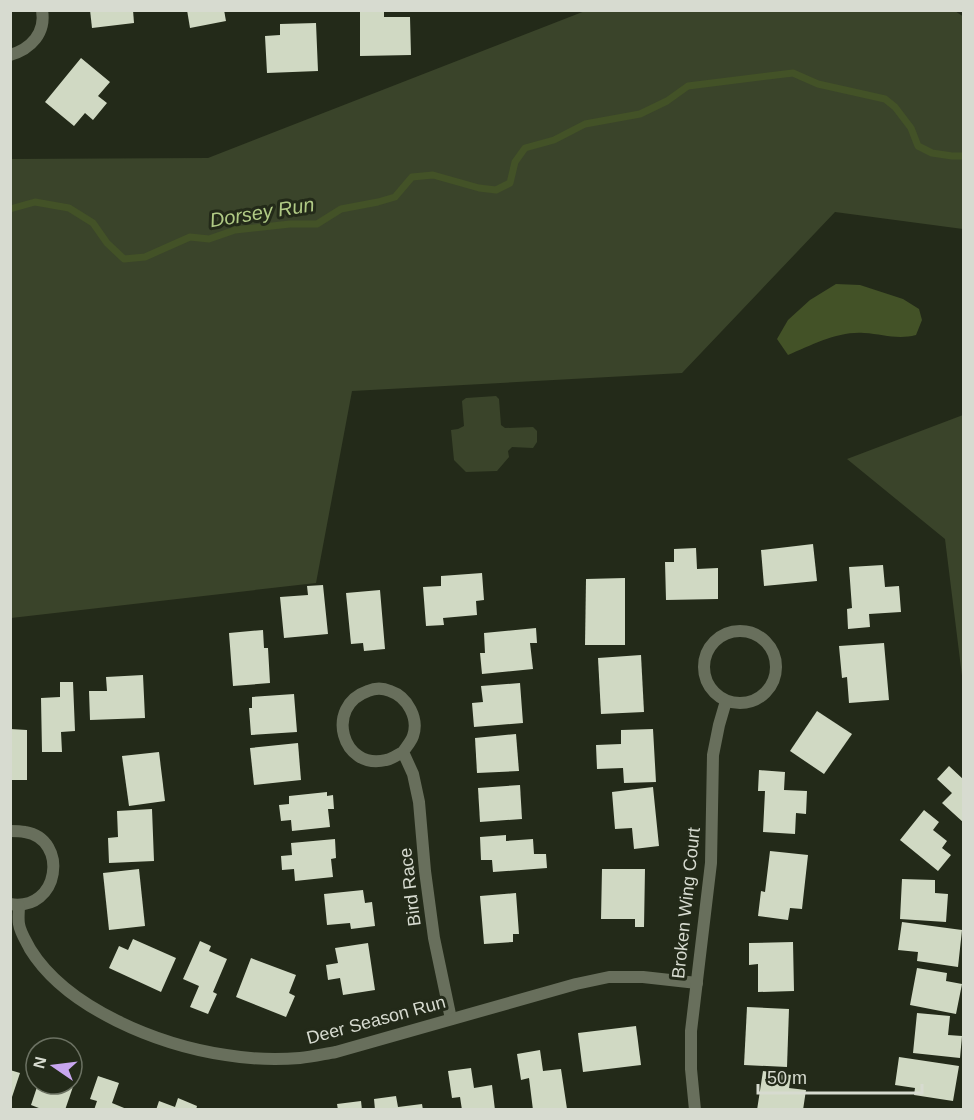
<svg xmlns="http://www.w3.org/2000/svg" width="974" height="1120" font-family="Helvetica,sans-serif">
  <rect width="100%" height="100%" fill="#232a19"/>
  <g fill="#3a442a">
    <path d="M955 11 964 17 963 229 835 212 682 373 352 391 316 583 11 618V159L208 158 585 11Z"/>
    <path d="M496 396 499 399 501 425 505 428 533 427 537 431V442L533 448 512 447 508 451 509 457 497 471 466 472 454 460 451 430 458 429 464 426 462 401 466 398Z"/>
    <path d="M963 415H964L963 684 945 539 847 459Z"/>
  </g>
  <path fill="#435227" d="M836 284 860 285 903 299 919 309 922 320 916 335C897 340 883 334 864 333 838 331 812 345 788 355L777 339 788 320 810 300Z"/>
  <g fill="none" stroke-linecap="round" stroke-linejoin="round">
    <path stroke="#435227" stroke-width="7" d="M10 209 35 202 69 208 93 223 107 243 124 259 145 257 190 237 209 239 235 230 290 224H317L341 209 378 202 395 197 412 177 433 175 479 188 496 190 510 183 515 162 525 148 554 140 585 124 640 114 667 101 688 86 793 73 818 84 885 99 895 107 911 128 918 146 932 153 952 156H964"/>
  </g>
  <g fill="#d0d9c3">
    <path d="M90 10H133L134 23 92 28Z"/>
    <path d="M187 10H224L226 21 190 28Z"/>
    <path d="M360 10H384V17H410L411 55 360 56Z"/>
    <path d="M316 23 318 71 267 73 265 36 280 35V24Z"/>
    <path d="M81 58 110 82 98 96 107 103 93 120 85 113 74 126 45 102Z"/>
    <path d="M813 544 817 581 764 586 761 550Z"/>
    <path d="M696 548 697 569 718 568V599L666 600 665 562H674V549Z"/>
    <path d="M883 565 885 587 899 586 901 612 869 614 870 627 848 629 847 609 852 608 849 567Z"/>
    <path d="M482 573 484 600 476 601 477 615 443 618 444 625 426 626 423 587 441 586V576Z"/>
    <path d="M625 578V645H585L586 579Z"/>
    <path d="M323 585 328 634 284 638 280 597 308 595 307 586Z"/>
    <path d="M380 590 385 649 364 651 363 643 351 644 346 593Z"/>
    <path d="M536 628 537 643H530L533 669 482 674 480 653H485L484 633Z"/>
    <path d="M263 630 264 648H268L270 683 233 686 229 633Z"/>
    <path d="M884 643 889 700 849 703 847 677 842 678 839 646Z"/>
    <path d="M641 655 644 712 601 714 598 658Z"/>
    <path d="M143 675 145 718 90 720 89 691H107L106 677Z"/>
    <path d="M60 682H73L75 731 61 732 62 752H42L41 698 60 697Z"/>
    <path d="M520 683 523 723 474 727 472 703 483 702 481 686Z"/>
    <path d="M294 694 297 732 251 735 249 708H252V697Z"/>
    <path d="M817 711 852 734 824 774 790 751Z"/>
    <path d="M10 729 27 730V780H10Z"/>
    <path d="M653 729 656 782 624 783 623 768 597 769 596 745 621 744V730Z"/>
    <path d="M516 734 519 771 477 773 475 738Z"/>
    <path d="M298 743 301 780 254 785 250 748Z"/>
    <path d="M159 752 165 801 129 806 122 756Z"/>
    <path d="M949 766 964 780V823L942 803 952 793 937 779Z"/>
    <path d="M759 770 785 772 784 790 807 791 806 814 796 813 795 834 763 832 765 791H758Z"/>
    <path d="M520 785 522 819 480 822 478 788Z"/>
    <path d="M653 787 659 846 634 849 632 828 615 829 612 792Z"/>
    <path d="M327 792V796L333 795 334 809H328L330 827 292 831 291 820 281 821 279 805 289 804V796Z"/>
    <path d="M152 809 154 861 109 863 108 838 118 837 117 811Z"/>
    <path d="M924 810 939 822 933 830 947 841 942 848 951 855 938 871 900 840Z"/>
    <path d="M506 835V841L533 839 534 854H546L547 868 493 872 492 860H481L480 837Z"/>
    <path d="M335 839 336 858 331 859 333 877 295 881 294 869 282 870 281 856 292 855 291 843Z"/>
    <path d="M770 851 808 855 802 909 790 908 788 920 758 916 761 891 765 892Z"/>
    <path d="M139 869 145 926 109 930 103 873Z"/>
    <path d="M602 869H645L644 927H635V919H601Z"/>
    <path d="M902 879 935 880V893L948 894 946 922 900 919Z"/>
    <path d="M363 890 365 903 372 902 375 926 351 929 350 923 327 925 324 894Z"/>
    <path d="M516 893 519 934H513V942L484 944 480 896Z"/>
    <path d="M902 922 962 930 958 967 917 961 918 952 898 950Z"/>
    <path d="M133 939 176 958 161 992 109 968 119 946 128 950Z"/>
    <path d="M200 941 211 946 209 951 227 959 213 992 217 994 208 1014 190 1007 199 986 183 979Z"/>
    <path d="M793 942 794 991 758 992V964L749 965V943Z"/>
    <path d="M368 943 375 990 343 995 340 978 328 980 326 965 338 963 335 948Z"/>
    <path d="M251 958 296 975 289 993 295 996 286 1017 236 997Z"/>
    <path d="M917 968 947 973 946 981 962 984 956 1014 910 1005Z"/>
    <path d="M747 1007 789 1009 787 1067 744 1065Z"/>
    <path d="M917 1013 950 1016 948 1035 962 1036 960 1058 913 1053Z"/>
    <path d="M636 1026 641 1065 583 1072 578 1033Z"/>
    <path d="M540 1050 543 1071 561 1069 567 1109 533 1110 529 1078 521 1080 517 1054Z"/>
    <path d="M899 1057 959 1066 953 1101 914 1095 915 1088 895 1085Z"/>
    <path d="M471 1068 474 1088 492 1085 495 1110H462L460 1097 452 1098 448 1071Z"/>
    <path d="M10 1070 20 1073 11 1100H10Z"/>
    <path d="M763 1071 791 1075 789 1088 806 1090 803 1110H757Z"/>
    <path d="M98 1076 119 1083 112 1103 129 1110H94L97 1101 90 1099Z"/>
    <path d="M72 1077 76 1078 65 1110H44L31 1105 38 1084H72Z"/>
    <path d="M396 1096 398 1107 422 1104 423 1110H375L374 1099Z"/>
    <path d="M178 1098 197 1106 196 1110H156L159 1101 175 1107Z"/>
    <path d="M361 1101 362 1110H338L337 1104Z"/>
  </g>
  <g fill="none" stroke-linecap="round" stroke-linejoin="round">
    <g stroke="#686f5c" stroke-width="12">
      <path d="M10 55C31 49 46 33 42 10"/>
      <circle cx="740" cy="667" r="36"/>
      <path d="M403 752C397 755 392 759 386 760 342 771 324 706 368 691 375 688 383 688 390 691 408 697 419 719 413 736 411 742 406 747 403 752L413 774 419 802 425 871 434 938 451 1019"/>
      <path d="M10 831C15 831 20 831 25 832 69 839 60 912 10 904"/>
      <path d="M19 906C19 911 18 918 19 924 20 932 26 941 30 949 67 1009 159 1045 226 1055 250 1059 276 1060 300 1058 312 1057 324 1054 336 1052L576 984 609 977H643L697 983"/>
      <path d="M695 1110 691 1069V1031L711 863 713 755 719 725 726 701"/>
    </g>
  </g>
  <g text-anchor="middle" stroke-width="6" stroke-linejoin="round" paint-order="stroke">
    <g font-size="18" fill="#d7dbd0" stroke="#232a19">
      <text transform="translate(410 887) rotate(-97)" y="6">Bird Race</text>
      <text transform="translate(686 903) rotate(-84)" y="6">Broken Wing Court</text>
      <text transform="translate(376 1020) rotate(-15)" y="6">Deer Season Run</text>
    </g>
    <g font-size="20" font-style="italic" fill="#b0ca85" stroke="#232a19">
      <text transform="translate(262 212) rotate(-9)" y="7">Dorsey Run</text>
    </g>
  </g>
  <rect width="974" height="1120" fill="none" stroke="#d7dbd0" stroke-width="24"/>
  <g transform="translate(54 1066) rotate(284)"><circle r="28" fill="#232a19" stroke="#6b7162" stroke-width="1.5"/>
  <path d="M0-4.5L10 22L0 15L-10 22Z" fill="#c8a6ef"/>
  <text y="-9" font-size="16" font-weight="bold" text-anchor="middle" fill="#d7dbd0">N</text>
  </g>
  <path d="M758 1084v9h164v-9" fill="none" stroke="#d7dbd0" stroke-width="3"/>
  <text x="767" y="1084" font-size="18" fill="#d7dbd0" stroke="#232a19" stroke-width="4.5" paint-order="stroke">50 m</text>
</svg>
